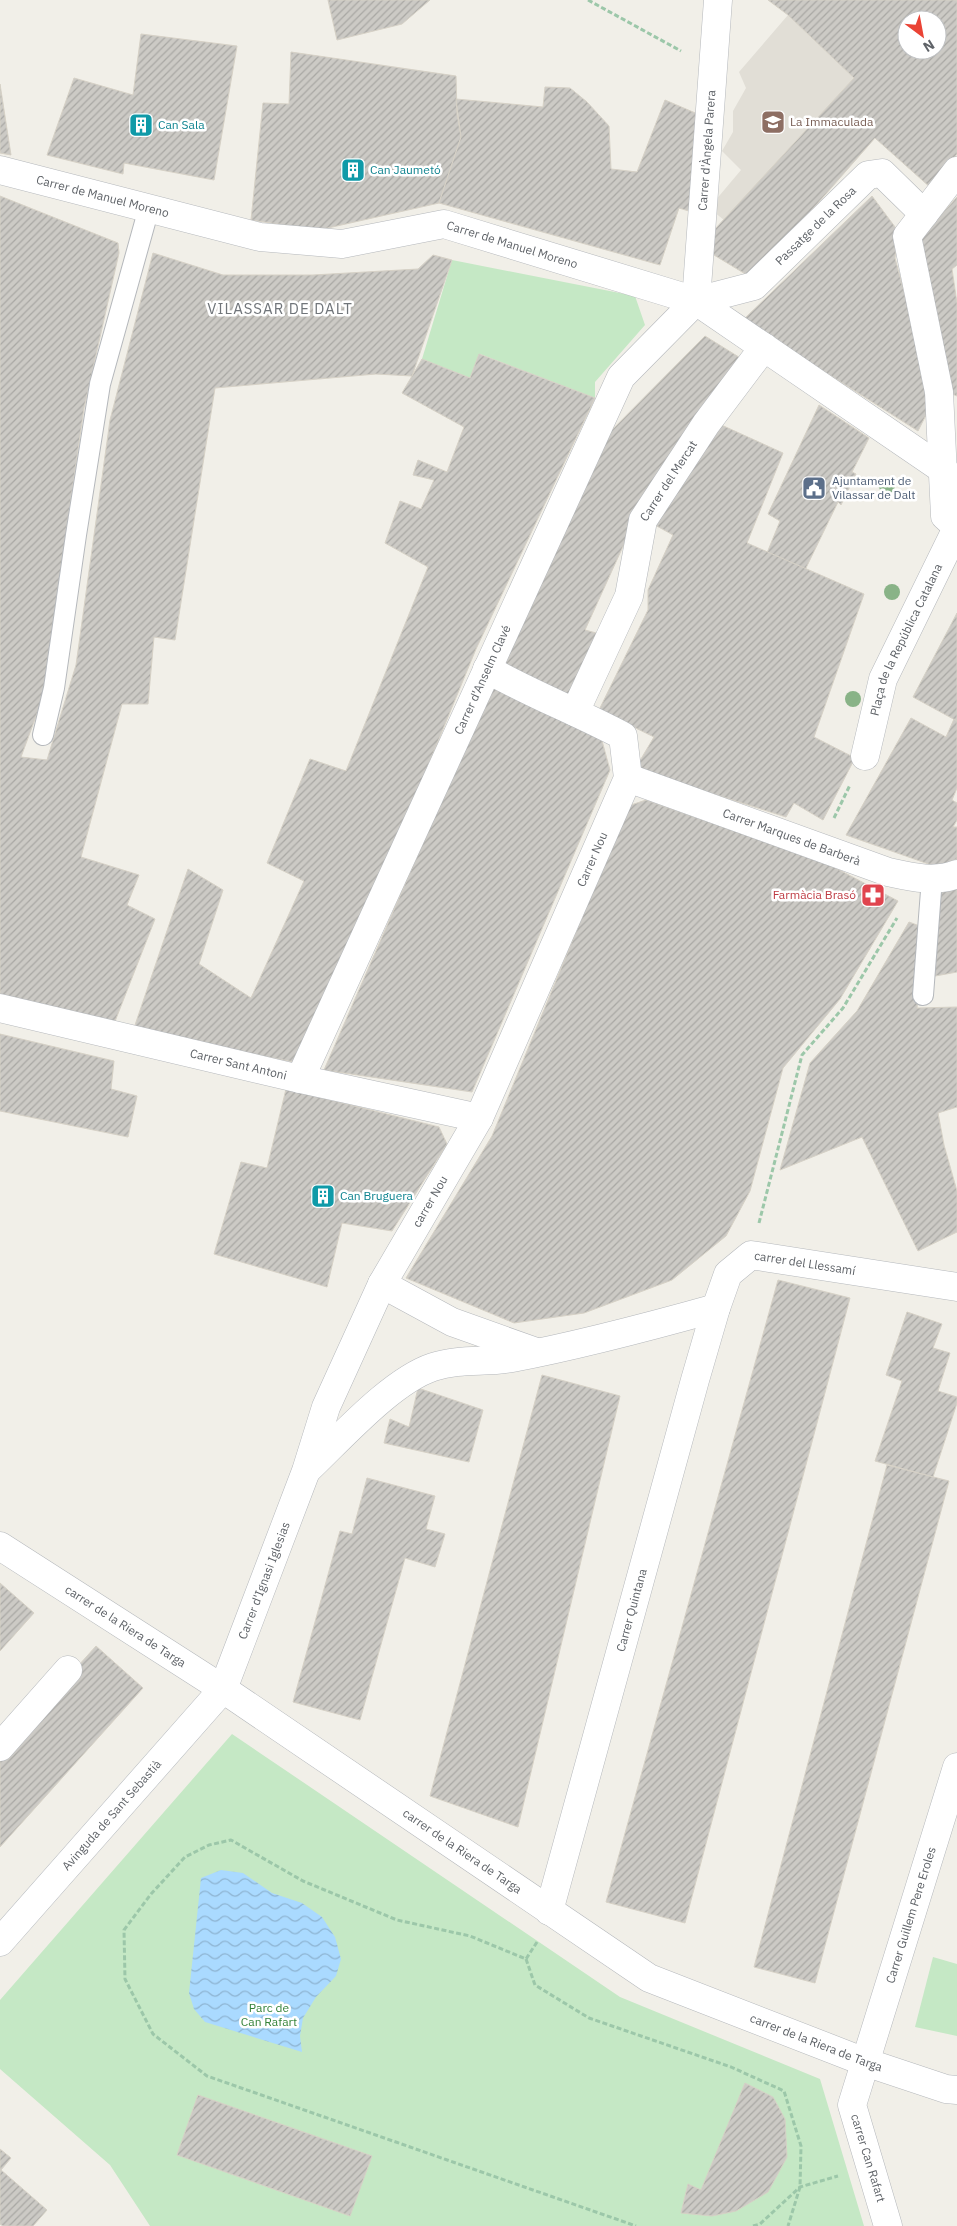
<svg xmlns="http://www.w3.org/2000/svg" width="957" height="2226" font-family="'IBM Plex Sans',sans-serif">
  <defs>
    <pattern id="water-waves" width="16" height="10" patternUnits="userSpaceOnUse" patternTransform="scale(1.25)"><rect width="16" height="10" fill="#aadaff"/><path d="M0 5q4-4 8 0t8 0" fill="none" stroke="#8eb4d2"/></pattern>
    <pattern id="building-hatch" width="6" height="6" patternUnits="userSpaceOnUse" patternTransform="scale(1.25)"><rect width="6" height="6" fill="#cccac5"/><path d="M-1 1l2-2M0 6l6-6M5 7l2-2" fill="none" stroke="#a9a8a4"/></pattern>
  </defs>
  <rect width="100%" height="100%" fill="#f1efe8"/>
  <path fill="#e1ded6" d="M788 15 854 78 724 220 709 208 741 170 722 151 733 132V111L746 88 739 72Z"/>
  <g fill="#c5e8c5">
    <path d="M452 260 635 296 645 325 595 382V398L480 354 470 378 422 359Z"/>
    <path d="M232 1734 620 1997 820 2079 864 2226H150L110 2165 0 2069V2000Z"/>
    <path d="M933 1957 957 1964V2036L915 2027Z"/>
  </g>
  <path fill="url(#water-waves)" d="M221 1870 243 1873 272 1893 302 1903 322 1917 335 1937 341 1959 336 1976 316 1997 303 2018 300 2036 302 2052 205 2022 194 2009 189 1993 201 1878Z"/>
  <g fill="url(#building-hatch)" stroke="#d6d1c6" fill-rule="evenodd">
    <path d="M328 0H430L402 24 337 40Z"/>
    <path d="M768 0H957V154L931 188 875 138 752 278 709 252 715 229 854 78 788 15ZM907 20H937V50H907Z"/>
    <path d="M141 34 237 46 214 180 124 163 123 174 47 155 74 78 133 95Z"/>
    <path d="M291 52 456 76 457 114 461 137 439 203 319 230 251 220 263 103 289 104Z"/>
    <path d="M0 84 11 155 0 153Z"/>
    <path d="M545 87 570 88 587 102 609 126 611 169 637 172 665 100 700 115 692 212 679 208 660 265 439 203 461 137 456 99 543 107Z"/>
    <path d="M0 196 118 243 119 253 84 408 42 700 21 757 47 760 76 665 110 420 153 253 223 275H313L418 269 433 255 452 260 412 376 376 374 215 388 175 640 154 637 148 704H122L81 857 139 875 127 905 155 919 114 1024 0 998Z"/>
    <path d="M872 196 898 231 895 258 933 401 918 431 743 320Z"/>
    <path d="M957 197V265L952 269 957 303V396L945 391 919 239Z"/>
    <path d="M705 336 742 359 635 520 585 630 600 634 568 696 498 665 602 440Z"/>
    <path d="M479 354 595 398 476 649 399 836 299 1063 133 1031 188 869 223 890 199 964 251 998 304 881 267 863 310 759 346 771 428 567 385 543 400 501 421 509 434 480 413 475 418 460 447 472 464 427 402 393 422 359 470 378Z"/>
    <path d="M819 405 869 438 852 472 856 474 841 505 838 502 805 570 767 553 780 521 768 514Z"/>
    <path d="M717 423 783 453 747 543 864 594 814 737 855 758 823 820 794 803 786 817 635 769 654 737 599 710 648 610V590L673 535 655 525Z"/>
    <path d="M957 613V721L913 697Z"/>
    <path d="M492 685 601 737 610 770 472 1092 324 1070Z"/>
    <path d="M911 718 946 737 954 719 957 721V788L952 800 957 803V820L953 827H957V859L937 867 846 835Z"/>
    <path d="M646 800 828 864 898 901 840 999 783 1068 750 1191 726 1236 672 1280 584 1313 514 1323 406 1278 492 1136 628 806Z"/>
    <path d="M957 887V972L930 977 937 894Z"/>
    <path d="M909 922 925 928 917 1008 957 1007V1107L938 1113 944 1145 957 1191V1232L918 1251 862 1137 780 1170 810 1063 857 1011Z"/>
    <path d="M0 1034 114 1061 111 1089 137 1096 128 1137 0 1111Z"/>
    <path d="M286 1089 439 1127 447 1144 392 1231 342 1223 327 1287 214 1254 241 1162 267 1168Z"/>
    <path d="M778 1280 850 1298 685 1923 606 1902Z"/>
    <path d="M907 1312 942 1324 933 1348 950 1353 938 1391 957 1397V1403L933 1477 875 1461 902 1381 886 1375Z"/>
    <path d="M542 1375 620 1396 518 1827 430 1796Z"/>
    <path d="M418 1388 483 1410 469 1462 384 1443 390 1419 409 1427Z"/>
    <path d="M887 1465 949 1481 815 1983 754 1967Z"/>
    <path d="M367 1478 435 1496 426 1529 445 1534 435 1567 405 1558 360 1720 293 1702 340 1531 352 1534Z"/>
    <path d="M0 1583 34 1613 0 1651Z"/>
    <path d="M96 1646 143 1688 0 1847V1753Z"/>
    <path d="M745 2083 773 2097 785 2119 787 2157 768 2192 736 2211 712 2216 681 2213 688 2184 701 2190Z"/>
    <path d="M198 2095 372 2156 350 2216 177 2155Z"/>
    <path d="M0 2149 11 2158 1 2170 47 2210 33 2226H3L0 2224Z"/>
  </g>
  <g fill="none" stroke-linecap="round" stroke-linejoin="round">
    <g stroke="#b5b8bc" stroke-width="22">
      <g id="lane">
        <path d="M43 735 54 688 76 535 100 384 149 208"/>
        <path d="M923 995 932 878"/>
      </g>
    </g>
    <g stroke="#b5b8bc" stroke-width="29">
      <g id="street">
        <path id="s1" d="M0 170 260 237 342 244 444 224 696 301 945 471"/>
        <path d="M957 171 907 236 939 392 945 516 957 527"/>
        <path id="s2" d="M696 301 718 0"/>
        <path id="s3" d="M696 301 754 286 868 175 882 173 924 214"/>
        <path id="s4" d="M575 712 629 596 643 520 706 424 764 347"/>
        <path id="s5" d="M865 756 883 679 957 528"/>
        <path id="s6" d="M628 778 888 872C911 877 935 883 957 874"/>
        <path id="s7" d="M0 1008 300 1079 479 1118"/>
        <path id="s8" d="M300 1079 621 377 696 301"/>
        <path d="M382 1284 452 1322 536 1352"/>
        <path d="M307 1470C340 1439 391 1381 433 1367 460 1358 487 1363 512 1358 581 1345 648 1327 716 1308"/>
        <path id="s9" d="M0 1546 223 1689 649 1978 865 2062 946 2089 957 2090"/>
        <path id="s10" d="M223 1689 306 1471 326 1407 382 1284 479 1118 628 778 623 736C578 712 531 694 487 669"/>
        <path d="M0 1747 68 1670"/>
        <path id="s11" d="M549 1911 695 1380 716 1308 728 1274 751 1255 957 1287"/>
        <path id="s12" d="M888 2226 852 2105 957 1767"/>
      </g>
    </g>
    <g stroke="#b6babf" stroke-width="29">
      <g id="secondary">
        <path id="s13" d="M0 1942 223 1689"/>
      </g>
    </g>
    <g stroke="#9cc7a9" stroke-width="3" stroke-dasharray="5 2.5" stroke-linecap="butt">
      <path d="M588 0 681 51"/>
      <path d="M834 818 850 785"/>
      <path d="M759 1223 802 1055 843 1008 897 918"/>
      <path d="M537 1942 526 1959 470 1936 397 1920 303 1881 231 1840 209 1845 185 1857 151 1894 124 1930 125 1979 153 2034 207 2076 636 2226"/>
      <path d="M526 1959 535 1985 589 2018 731 2067 784 2091 801 2146 800 2187 788 2226"/>
      <path d="M753 2226 760 2224 800 2187 838 2176"/>
    </g>
    <use href="#lane" stroke="#fff" stroke-width="20"/>
    <use href="#street" stroke="#fff" stroke-width="28"/>
    <use href="#secondary" stroke="#fff" stroke-width="28"/>
  </g>
  <g fill="#89b387">
    <circle cx="887" cy="486" r="8"/>
    <circle cx="892" cy="592" r="8"/>
    <circle cx="853" cy="699" r="8"/>
  </g>
  <defs>
    <g id="school-square" transform="scale(1.25)"><rect x="-9" y="-9" width="18" height="18" rx="4" fill="#8d6e63" stroke="#fff"/><path d="M0-5L7-2L0 1L-7-2ZM-4 1L0 2.5L4 1V4Q0 6-4 4Z" fill="#fff"/></g>
    <g id="building-square" transform="scale(1.25)"><rect x="-9" y="-9" width="18" height="18" rx="4" fill="#0f9aa8" stroke="#fff"/><path d="M-4-6H4V6H1V3H-1V6H-4ZM-2.5-4.3h1.7v1.8h-1.7ZM.8-4.3h1.7v1.8H.8ZM-2.5-1h1.7V.8h-1.7ZM.8-1h1.7V.8H.8Z" fill="#fff"/></g>
    <g id="civic-square" transform="scale(1.25)"><rect x="-9" y="-9" width="18" height="18" rx="4" fill="#5c6f8a" stroke="#fff"/><path d="M-.6-6.5H3V-4.5H.6V-3L4-1V1h2V6H-6V1h2V-1L-.6-3ZM-1.2 2.5V6h2.4V2.5Z" fill="#fff"/></g>
    <g id="pharmacy-square" transform="scale(1.25)"><rect x="-9" y="-9" width="18" height="18" rx="4" fill="#e0444e" stroke="#fff"/><path d="M-2-6h4v4h4v4h-4v4h-4v-4h-4v-4h4Z" fill="#fff"/></g>
  </defs>
  <g fill-rule="evenodd">
    <use href="#school-square" x="773" y="122"/>
    <use href="#building-square" x="141" y="125"/>
    <use href="#building-square" x="353" y="170"/>
    <use href="#civic-square" x="814" y="488"/>
    <use href="#pharmacy-square" x="873" y="895"/>
    <use href="#building-square" x="323" y="1196"/>
  </g>
  <g text-anchor="middle" stroke-width="5" stroke-linejoin="round" paint-order="stroke">
    <g font-size="12" fill="#785e54" stroke="#fff" text-anchor="start">
      <text x="790" y="126">La Immaculada</text>
    </g>
    <g font-size="12" fill="#0d838f" stroke="#fff" text-anchor="start">
      <text x="158" y="129">Can Sala</text>
      <text x="370" y="174">Can Jaumetó</text>
      <text x="340" y="1200">Can Bruguera</text>
    </g>
    <g font-size="12" fill="#5f6368" stroke="#fff">
      <text dy="4" stroke="none"><textPath href="#s2" startOffset="151">Carrer d'Àngela Parera</textPath></text>
      <text dy="4" stroke="none"><textPath href="#s1" startOffset="106">Carrer de Manuel Moreno</textPath></text>
      <text dy="4" stroke="none"><textPath href="#s3" startOffset="146">Passatge de la Rosa</textPath></text>
      <text dy="4" stroke="none"><textPath href="#s1" startOffset="526">Carrer de Manuel Moreno</textPath></text>
      <text dy="4" stroke="none"><textPath href="#s4" startOffset="252">Carrer del Mercat</textPath></text>
      <text dy="4" stroke="none"><textPath href="#s5" startOffset="124">Plaça de la República Catalana</textPath></text>
      <text dy="4" stroke="none"><textPath href="#s8" startOffset="439">Carrer d'Anselm Clavé</textPath></text>
      <text dy="4" stroke="none"><textPath href="#s6" startOffset="174">Carrer Marques de Barberà</textPath></text>
      <text dy="4" stroke="none"><textPath href="#s10" startOffset="910">Carrer Nou</textPath></text>
      <text dy="4" stroke="none"><textPath href="#s7" startOffset="245">Carrer Sant Antoni</textPath></text>
      <text dy="4" stroke="none"><textPath href="#s10" startOffset="531">carrer Nou</textPath></text>
      <text dy="4" stroke="none"><textPath href="#s11" startOffset="746">carrer del Llessamí</textPath></text>
      <text dy="4" stroke="none"><textPath href="#s10" startOffset="116">Carrer d'Ignasi Iglesias</textPath></text>
      <text dy="4" stroke="none"><textPath href="#s11" startOffset="312">Carrer Quintana</textPath></text>
      <text dy="4" stroke="none"><textPath href="#s9" startOffset="149">carrer de la Riera de Targa</textPath></text>
      <text dy="4" stroke="none"><textPath href="#s13" startOffset="169">Avinguda de Sant Sebastià</textPath></text>
      <text dy="4" stroke="none"><textPath href="#s9" startOffset="554">carrer de la Riera de Targa</textPath></text>
      <text dy="4" stroke="none"><textPath href="#s12" startOffset="325">Carrer Guillem Pere Eroles</textPath></text>
      <text dy="4" stroke="none"><textPath href="#s9" startOffset="959">carrer de la Riera de Targa</textPath></text>
      <text transform="translate(868 2158) rotate(73)" y="4">carrer Can Rafart</text>
    </g>
    <g font-size="12" fill="#4e5e75" stroke="#fff" text-anchor="start">
      <text x="832" y="485">Ajuntament de<tspan x="832" dy="14">Vilassar de Dalt</tspan></text>
    </g>
    <g font-size="12" fill="#be3a42" stroke="#fff" text-anchor="end">
      <text x="856" y="899">Farmàcia Brasó</text>
    </g>
    <g font-size="12" fill="#348238" stroke="#fff">
      <text x="269" y="2012">Parc de<tspan x="269" dy="14">Can Rafart</tspan></text>
    </g>
    <g font-size="15" letter-spacing="1" fill="#70757a" stroke="#fff">
      <text x="280" y="314">VILASSAR DE DALT</text>
    </g>
  </g>
  <g transform="translate(922 35) rotate(148)"><circle r="24" fill="#ffffff" stroke="#bfc1c3"/>
  <path d="M0-4L9 19L0 12L-9 19Z" fill="#ea4335"/>
  <text y="-8" font-size="14" font-weight="bold" text-anchor="middle" fill="#5f6368">N</text>
  </g>
</svg>
